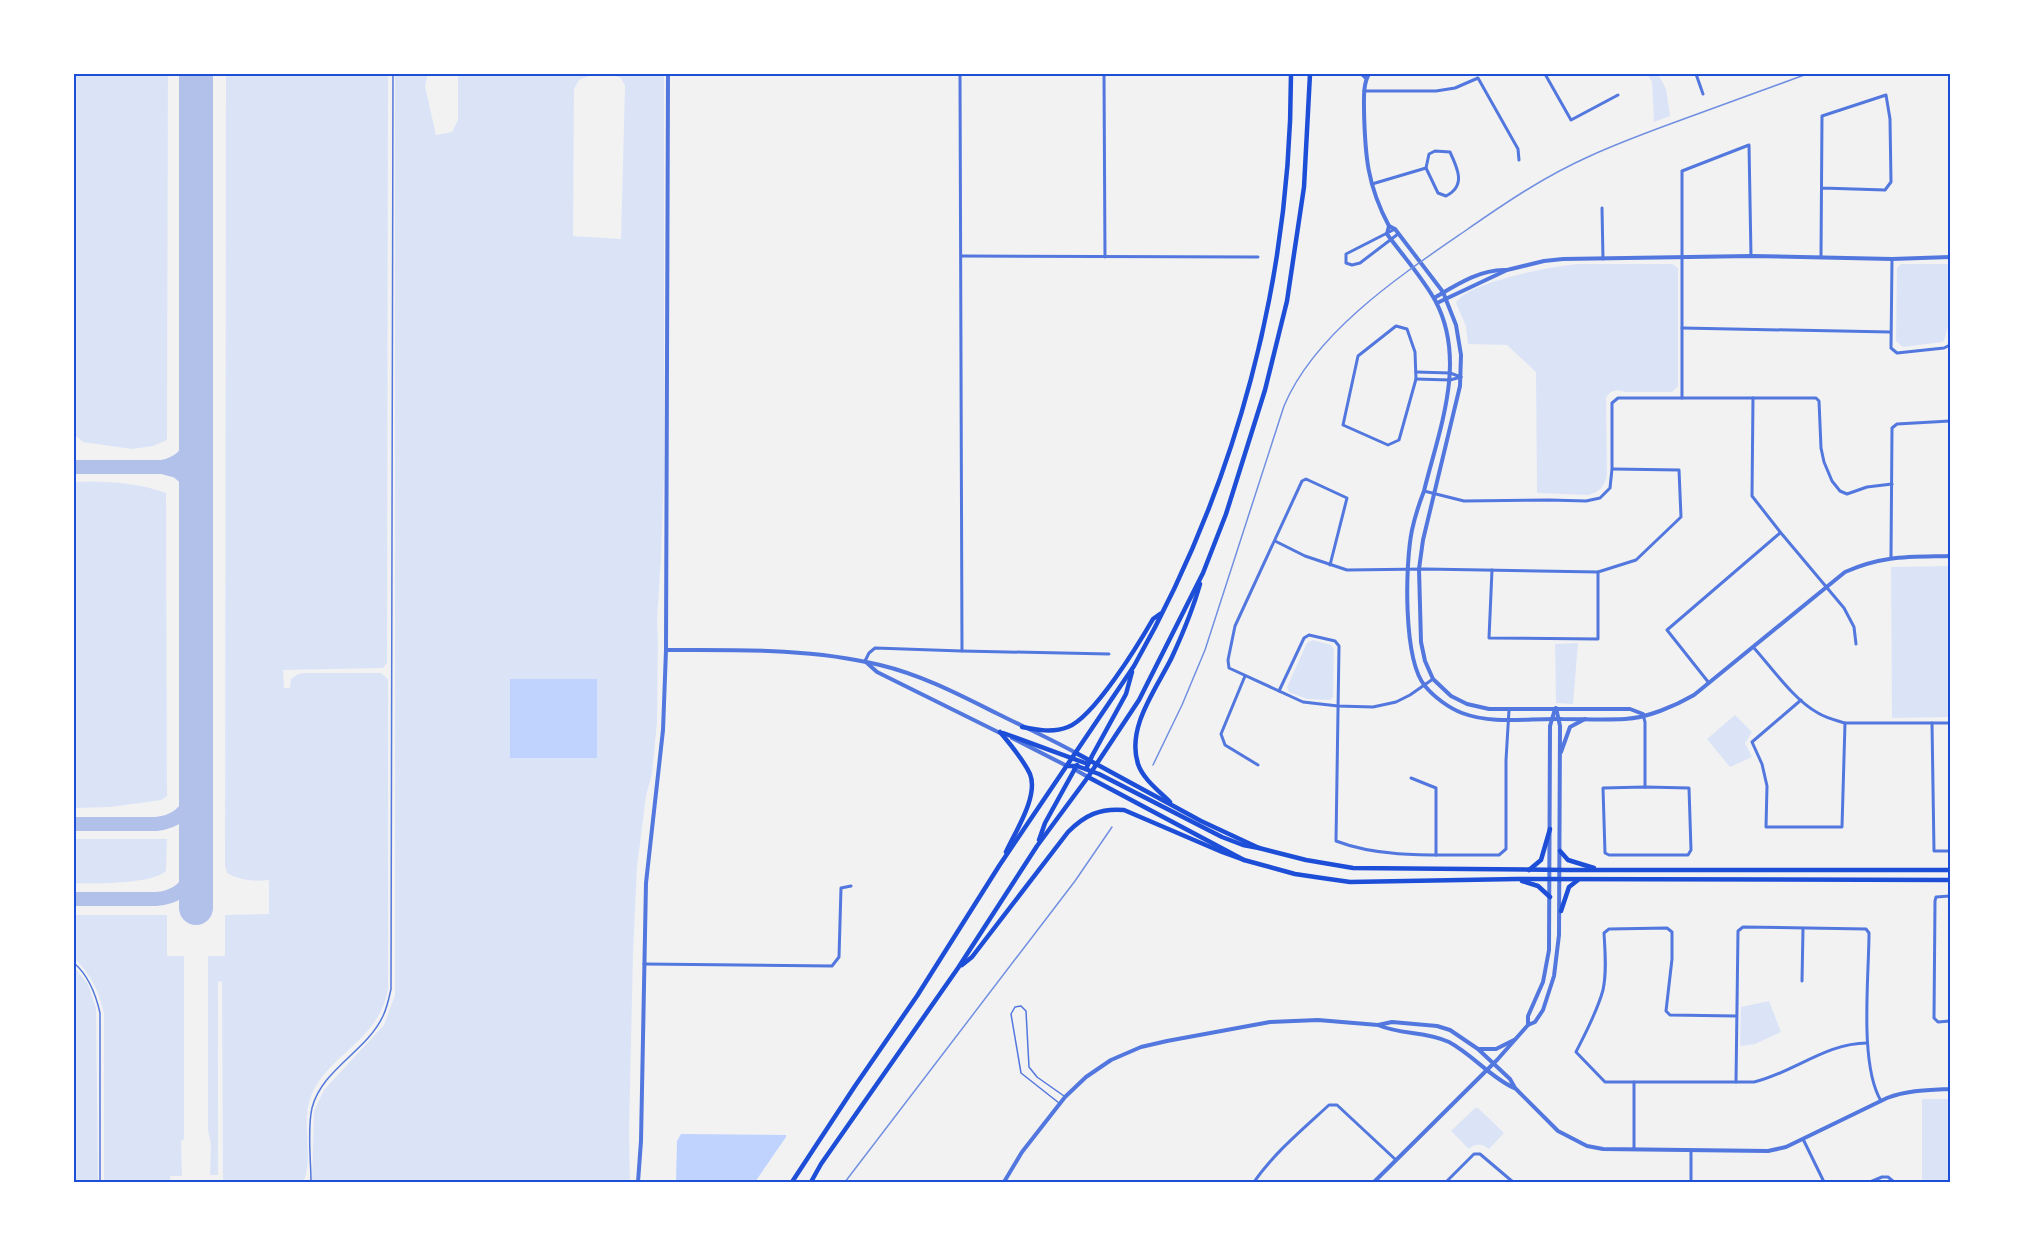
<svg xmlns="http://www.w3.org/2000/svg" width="2024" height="1256" font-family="'IBM Plex Serif',serif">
  <rect width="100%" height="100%" fill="#f2f2f2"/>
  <g fill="#dbe4f7">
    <path d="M74 74H168L167 440 153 446 132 449 83 442 75 435 74 422Z"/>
    <path d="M226 74H388L387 663 383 668 283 670 284 688H290L291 679 298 674 304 673H381L388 679V989C379 1041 328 1054 311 1096 301 1122 313 1153 305 1178L303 1180 278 1182 223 1181 222 982 218 981V1175H210L211 1145 208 1130V956H225V915L269 914V880C255 882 239 880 227 873L225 866Z"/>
    <path d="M395 74H428L425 86 436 135 452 132 458 120V74H593L579 80 574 89 573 236 621 239 625 86 621 78 610 74H664V475L661 558 657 620 658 641 657 722 652 774 646 796 637 867 633 953 629 1132 630 1182H312L314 1111 324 1090 384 1025 395 995Z"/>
    <path d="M1647 74H1658L1666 89 1670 116 1654 122 1652 82Z"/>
    <path d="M1578 264H1672L1678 268V386L1672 392H1625C1617 389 1610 390 1606 398L1607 474C1605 486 1600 492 1588 495L1537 493 1536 372 1507 345 1468 344 1466 326 1456 303C1466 282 1554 266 1578 264Z"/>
    <path d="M1901 264H1950V324C1945 330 1947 336 1943 342L1903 347 1896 341 1897 268Z"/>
    <path d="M74 482C101 480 140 483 166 493L167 796 161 800 111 807 74 808Z"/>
    <path d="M1950 566V717L1892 718 1891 567Z"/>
    <path d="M1313 640 1331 645 1334 649 1333 697 1330 700 1307 699 1289 692 1287 687 1307 643Z"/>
    <path d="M1578 643 1573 704 1556 703 1555 644Z"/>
    <path d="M1735 715 1752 732 1745 743 1752 757 1730 767 1707 739Z"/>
    <path d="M74 839H167L166 871C152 884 94 884 74 883Z"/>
    <path d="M74 915H167V956H184V1139L181 1141 182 1176H170V1182H104V1014C99 990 91 975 74 958Z"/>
    <path d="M74 967 88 984 96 1008 98 1182H74Z"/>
    <path d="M1769 1001 1781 1032 1755 1044 1741 1046 1740 1044 1741 1007Z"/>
    <rect x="1922" y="1099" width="28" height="83"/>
    <path d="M1475 1108H1478L1504 1133 1489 1149C1483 1144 1475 1143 1469 1149L1451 1131Z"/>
  </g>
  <g fill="#bfd3fe">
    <rect x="510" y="679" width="87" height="79"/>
    <path d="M681 1134 786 1135V1137L755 1182H676L677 1141Z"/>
  </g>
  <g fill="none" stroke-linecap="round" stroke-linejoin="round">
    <g stroke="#b2c1ea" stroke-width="14">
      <path d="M74 467H162L177 471 187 479 193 491 194 539"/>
      <path d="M162 467C205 459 194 413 193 381"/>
      <path d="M74 824H156C176 822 188 812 193 793V727"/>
      <path d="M74 899H156C204 895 194 849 194 815"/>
    </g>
    <path stroke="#b2c1ea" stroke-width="34" d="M196 908V74"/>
    <g stroke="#5277de" stroke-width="1.5">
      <path d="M74 963C89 976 96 995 100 1013V1182"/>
      <path d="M1059 1103 1021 1073 1011 1014 1015 1007 1021 1006 1026 1011 1029 1067 1037 1077 1064 1096"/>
      <path d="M311 1182C311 1160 307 1129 312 1108 322 1069 367 1051 383 1016 387 1008 389 998 391 989L393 74"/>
    </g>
    <g stroke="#5277de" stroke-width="3">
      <path d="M1104 74 1105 257"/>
      <path d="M1545 74 1571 120 1618 95"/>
      <path d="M1696 74 1703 94"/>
      <path d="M1364 91H1436L1455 88 1478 78 1518 149 1519 160"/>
      <path d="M1435 151 1450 152C1458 169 1466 186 1446 196L1438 193 1426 168 1429 154Z"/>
      <path d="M1372 184 1426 168"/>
      <path d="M1602 208 1603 259"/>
      <path d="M1395 229 1346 254V263L1352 265 1360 263 1398 234"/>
      <path d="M962 256 1258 257"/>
      <path d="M1821 257 1822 116 1886 95 1890 119 1891 182 1885 190 1822 188"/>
      <path d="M1892 259 1891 348 1897 353 1944 348 1950 345"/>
      <path d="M1396 326 1407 329 1415 352 1416 379 1399 440 1388 445 1343 425 1358 356Z"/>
      <path d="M1682 328 1890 332"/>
      <path d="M1416 372 1450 373 1461 377"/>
      <path d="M1416 379 1450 380 1461 377"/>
      <path d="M1682 398V171L1749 145 1751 256"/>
      <path d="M1753 398 1752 496 1781 533 1844 608 1854 627 1856 644"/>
      <path d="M1424 491 1464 501 1549 500 1586 501 1600 498 1610 488 1612 469V403L1618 398H1816L1819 401 1821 448 1824 462 1832 481 1840 491 1847 494 1867 487 1892 484"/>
      <path d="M1275 541 1305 556 1347 570 1425 569 1598 572 1636 560 1681 517 1679 470 1613 469"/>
      <path d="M1891 557 1892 428 1897 424 1950 421"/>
      <path d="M1330 565 1347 498 1306 479 1302 481 1235 626 1228 660 1229 668 1303 702 1338 706 1373 707 1396 702 1410 695 1433 679"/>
      <path d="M1492 570 1489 638 1598 639V572"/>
      <path d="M1754 648C1772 668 1794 700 1818 713 1826 718 1835 720 1845 723H1950"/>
      <path d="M962 651 1109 654"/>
      <path d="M865 661 869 653 875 648 962 651 960 74"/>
      <path d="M1245 676 1221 734 1225 745 1258 765"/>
      <path d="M1709 683 1667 630 1780 533"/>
      <path d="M1279 691 1304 638 1309 635 1335 641 1339 646 1336 841C1385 860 1447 854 1499 855L1506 849V760L1509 710"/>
      <path d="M1801 700 1752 742 1762 764 1767 786 1766 827H1842L1845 723"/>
      <path d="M1643 715 1645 722V787"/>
      <path d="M1932 723 1934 851H1950"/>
      <path d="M1411 778 1436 788V855"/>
      <path d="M1645 787 1689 788 1691 850 1688 855H1609L1605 853 1603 788Z"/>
      <path d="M1950 896 1936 897 1935 901 1934 1018 1938 1022 1950 1021"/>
      <path d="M644 964 832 966 839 957 841 888 851 886"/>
      <path d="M1802 981 1803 929"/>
      <path d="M1736 1016 1670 1015 1666 1011 1672 959V932L1667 928 1609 929 1604 933C1605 951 1607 972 1603 990 1597 1012 1586 1032 1576 1052L1605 1082H1754C1793 1073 1826 1043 1867 1043"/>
      <path d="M1736 1082 1738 931 1743 927 1866 929 1869 933C1869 977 1859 1064 1881 1101"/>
      <path d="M1803 1139 1824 1182"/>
      <path d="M1634 1149V1082"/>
      <path d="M1691 1150V1182"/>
      <path d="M1254 1182C1274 1153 1303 1129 1329 1105H1337L1396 1160"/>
      <path d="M1446 1182 1474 1154H1480L1513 1182"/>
      <path d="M1870 1182 1882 1177H1888L1894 1182"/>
    </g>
    <g stroke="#5277de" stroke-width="4">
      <path d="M1362 74 1366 78"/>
      <path d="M1369 74C1363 84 1364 98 1364 110 1365 155 1367 185 1389 226L1395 229 1443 292 1456 325 1461 355 1460 386 1423 540 1419 569 1421 642 1425 661 1433 679 1451 696 1467 704 1489 709H1630L1643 714"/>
      <path d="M1389 226 1387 234C1403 256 1423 278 1436 302 1467 362 1439 430 1424 491 1419 504 1415 516 1412 530 1405 564 1403 660 1425 686 1434 697 1449 708 1462 713 1494 725 1528 718 1562 719 1583 719 1604 720 1625 719 1647 718 1675 706 1694 695L1845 572C1884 555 1909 557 1950 556"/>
      <path d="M1434 298C1456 285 1480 269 1506 270"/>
      <path d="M1437 303 1507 270 1544 261 1563 259 1751 256 1892 259 1950 257"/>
      <path d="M666 650C737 650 811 648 880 665 922 675 960 695 998 714 1024 727 1051 739 1076 753"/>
      <path d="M866 662 877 672 1002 734"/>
      <path d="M1012 738 1067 766"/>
      <path d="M1561 752 1570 727 1585 719"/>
      <path d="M1074 769 1088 777"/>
      <path d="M1378 1025C1401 1035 1426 1031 1449 1042 1473 1055 1490 1077 1514 1088"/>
      <path d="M1528 1025V1016L1543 982 1549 950 1550 726 1555 709"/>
      <path d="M1479 1049H1496L1514 1040"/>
      <path d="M638 1182 641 1141 646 883 663 730 666 650 668 74"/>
      <path d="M1004 1182 1022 1152 1065 1097 1086 1077 1111 1060 1141 1047 1167 1041 1270 1022 1318 1020 1378 1025 1392 1022 1437 1026 1450 1030 1478 1049 1510 1079 1515 1088 1558 1131 1587 1146 1603 1149 1768 1151 1786 1147 1887 1098C1908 1090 1928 1090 1950 1089"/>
      <path d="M1374 1182 1497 1060 1528 1025 1535 1022 1543 1010 1554 976 1559 935 1560 726 1556 708"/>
    </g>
    <g stroke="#1d4ed8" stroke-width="4.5">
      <path d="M1076 753 1201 821 1259 848 1306 860 1353 868 1567 870H1950"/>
      <path d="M1088 777 1244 860 1295 874 1322 878 1350 882 1517 879 1950 880"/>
      <path d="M1560 851 1568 860 1594 868"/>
      <path d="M1529 870 1541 860 1550 829"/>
      <path d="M1522 881 1538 886 1550 897"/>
      <path d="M1561 911 1569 887 1578 880"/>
    </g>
    <g stroke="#1d4ed8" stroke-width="4.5">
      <path d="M1022 727C1037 730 1053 733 1068 727 1094 717 1138 645 1153 619L1160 614"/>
      <path d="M1000 732C1011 745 1023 759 1030 774 1039 796 1015 832 1006 852"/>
      <path d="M1003 733 1088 764"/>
      <path d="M1068 766H1077L1099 774 1222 837 1243 845 1259 848"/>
      <path d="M1086 769 1092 756 1126 694 1132 672"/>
      <path d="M1170 802C1159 791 1143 779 1138 764 1126 727 1157 688 1172 657 1183 633 1193 609 1200 584"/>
      <path d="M1039 840 1045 823 1077 765"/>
      <path d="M962 965 972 957 1068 832C1085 815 1100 808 1124 810L1222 852 1244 860"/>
      <path d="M792 1182 855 1086 917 996 999 866 1134 666C1236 486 1291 280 1291 74"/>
      <path d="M811 1182 821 1164 958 968 1037 846 1088 777 1139 700 1203 573 1226 514 1265 390 1287 301 1304 187 1310 74"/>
    </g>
    <g stroke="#7290e2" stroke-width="1.5">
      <path d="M1153 765 1182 705 1205 650 1284 406C1315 332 1401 275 1465 231 1505 203 1545 176 1590 156 1616 144 1643 134 1670 124 1716 107 1762 90 1807 74"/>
      <path d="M845 1182 1075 881 1112 827"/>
    </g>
  </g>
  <rect width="2024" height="1256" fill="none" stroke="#ffffff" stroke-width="150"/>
  <rect x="75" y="75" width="1874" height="1106" fill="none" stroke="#1d4ed8" stroke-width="2"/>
</svg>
